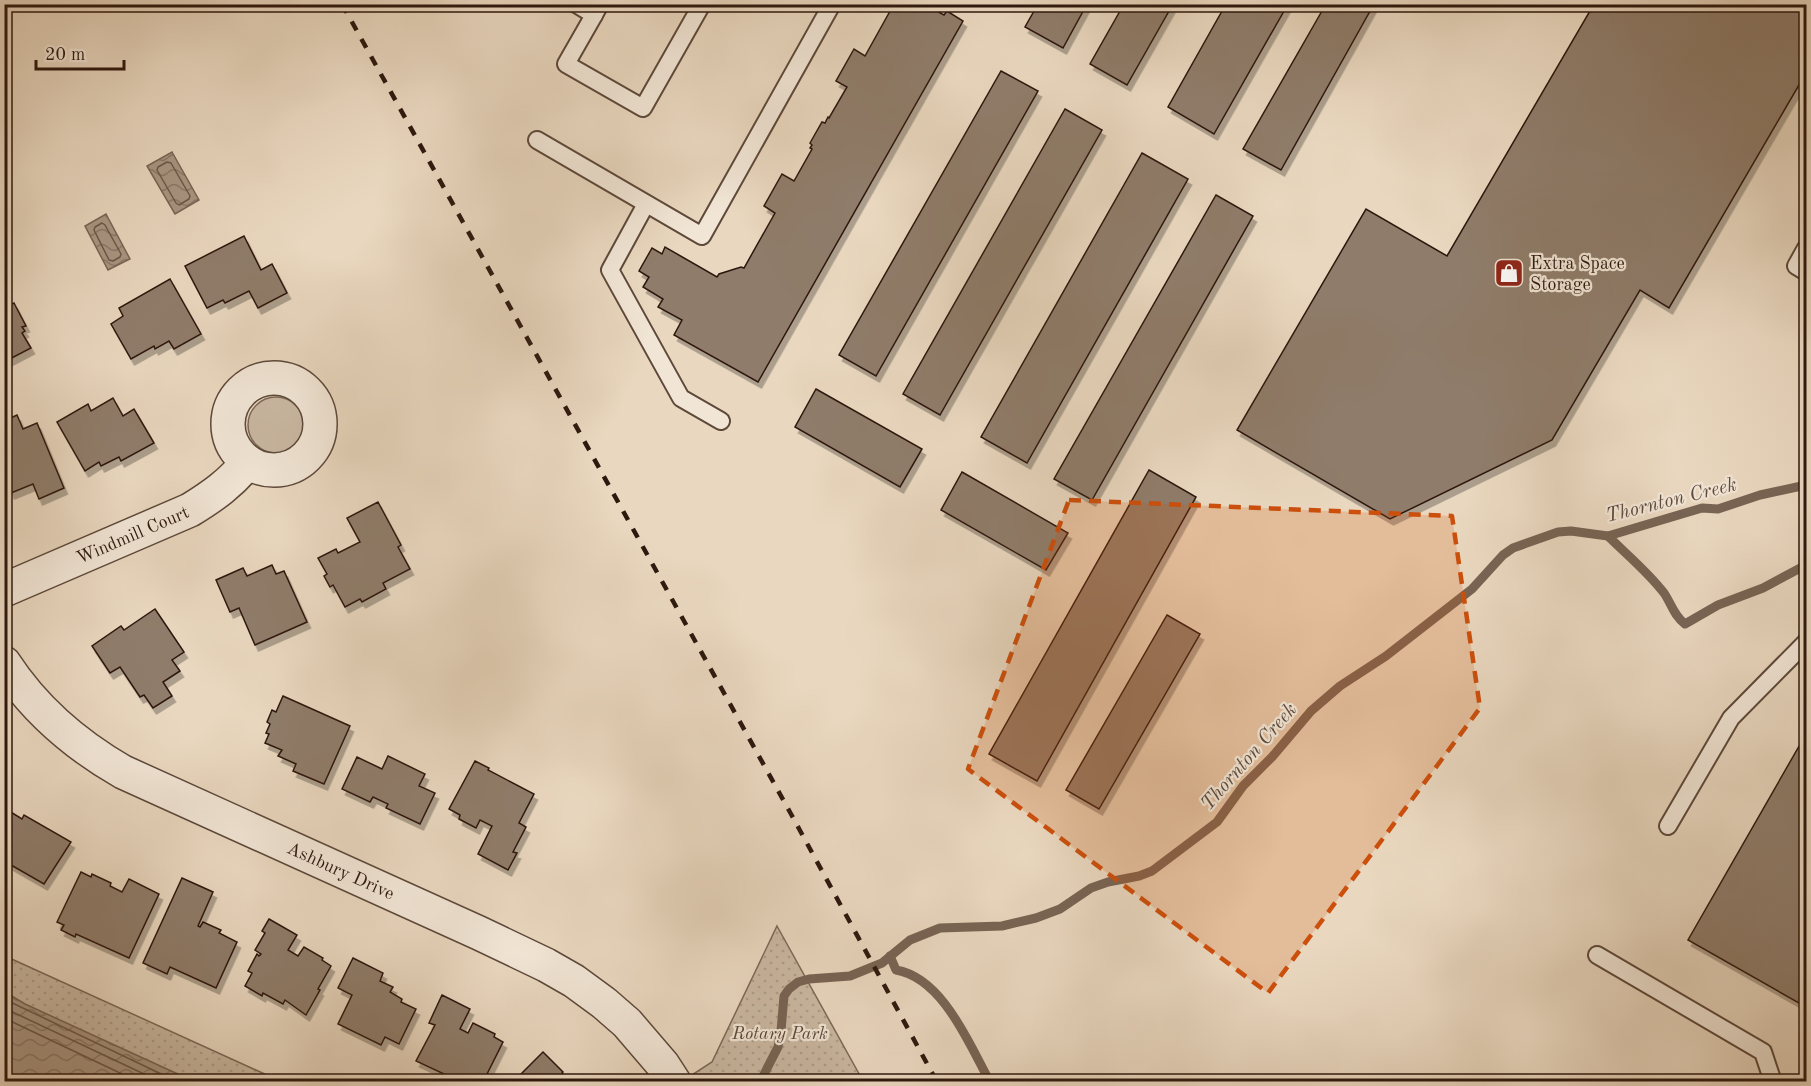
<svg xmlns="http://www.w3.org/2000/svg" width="1811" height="1086" font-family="'Old Standard TT',serif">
  <defs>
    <pattern id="park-dots" width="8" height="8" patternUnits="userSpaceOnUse" patternTransform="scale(1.5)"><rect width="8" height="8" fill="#c9b7a1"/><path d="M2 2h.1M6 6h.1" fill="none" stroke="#ad9d89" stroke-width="1.8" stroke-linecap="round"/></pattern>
    <pattern id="water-waves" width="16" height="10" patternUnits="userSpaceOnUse" patternTransform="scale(1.5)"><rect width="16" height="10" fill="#a99683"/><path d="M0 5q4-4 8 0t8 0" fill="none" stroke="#8a796a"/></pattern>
    <filter id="shadow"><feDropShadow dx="3.5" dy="6" stdDeviation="0" flood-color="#0004"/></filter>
  </defs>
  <rect width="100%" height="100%" fill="#e9d7bf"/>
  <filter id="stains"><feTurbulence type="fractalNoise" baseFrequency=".00333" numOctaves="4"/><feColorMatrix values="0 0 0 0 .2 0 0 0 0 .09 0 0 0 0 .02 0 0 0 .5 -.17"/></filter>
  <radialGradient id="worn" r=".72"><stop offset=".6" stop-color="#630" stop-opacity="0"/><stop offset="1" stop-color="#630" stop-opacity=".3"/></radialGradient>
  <circle fill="#c9b7a1" stroke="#7c6858" stroke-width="1.5" cx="276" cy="425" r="28"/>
  <g fill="url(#park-dots)" stroke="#7c6858" stroke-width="1.5">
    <path d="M777 926 863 1081 681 1082 712 1062Z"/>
    <path d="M5 956 280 1081H5Z"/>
  </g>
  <g fill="url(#water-waves)" stroke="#786454" stroke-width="1.5">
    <path d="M172 152 199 200 175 214 147 166Z"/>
    <path d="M106 214 130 259 108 270 85 226Z"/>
    <path d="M5 992 25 1004 193 1081H5Z"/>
  </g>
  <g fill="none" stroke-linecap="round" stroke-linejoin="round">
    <g stroke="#6c5748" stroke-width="1.5">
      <path d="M167 162 171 163 190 196 189 199 179 205 176 203 157 170 158 167Z"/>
      <path d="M102 223 105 225 121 254 120 257 113 261 109 260 94 230 95 227Z"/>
      <path d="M4 999 178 1082"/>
      <path d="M4 1008 161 1082"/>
      <path d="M4 1018 139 1082"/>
    </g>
    <g stroke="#786454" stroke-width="9">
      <path d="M1608 536C1626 554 1648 572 1664 593 1671 603 1674 616 1685 624L1718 605 1763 588 1806 565"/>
      <path d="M890 956 896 970C943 978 969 1044 990 1082"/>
      <path d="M760 1082 778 1047 781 1031 784 996 789 989 798 982 809 979 850 976 882 963 910 940 940 928 1002 926 1036 918 1060 909 1091 888 1108 882 1139 876 1152 871 1217 822 1243 786 1272 757 1311 711 1340 686 1386 656 1472 589 1503 555 1513 548 1558 532 1571 531 1608 536 1702 508 1718 509 1760 495 1806 485"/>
    </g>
  </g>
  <g fill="#8f7b6a" stroke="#2e180e" stroke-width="1.5" filter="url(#shadow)">
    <path d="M894 4H933L931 8 944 15 947 11 963 21 758 382 674 335 682 320 658 307 663 299 643 287 649 277 639 271 652 248 662 254 665 247 717 277 719 274 741 267 744 268 775 213 764 206 782 174 794 181 812 149 810 148 812 145 810 143 822 122 825 123 828 117 829 118 847 87 836 81 854 49 865 56Z"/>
    <path d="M1038 4H1087L1063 48 1025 27Z"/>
    <path d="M1124 4H1173L1127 85 1090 64Z"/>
    <path d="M1226 4H1288L1214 134 1168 107Z"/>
    <path d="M1326 4H1374L1281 170 1243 149Z"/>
    <path d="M1594 4H1802L1806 7V73L1669 308 1640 290 1552 440 1390 519 1237 430 1366 209 1447 256Z"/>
    <path d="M1001 71 1038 91 876 376 839 355Z"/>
    <path d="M1065 109 1102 130 940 415 903 394Z"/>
    <path d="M1142 153 1188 179 1027 463 981 437Z"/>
    <path d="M1216 195 1253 216 1092 500 1054 479Z"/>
    <path d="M244 236 261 270 272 264 287 293 258 308 249 291 225 303 223 300 207 308 185 266Z"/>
    <path d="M170 279 201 334 174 349 169 341 155 349 154 346 131 359 111 324 123 316 119 308Z"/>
    <path d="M14 303 26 326 22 327 25 331 22 333 31 348 4 362V308Z"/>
    <path d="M816 389 922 449 900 487 795 427Z"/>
    <path d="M113 398 123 416 134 409 154 443 121 461 119 457 101 466 99 462 85 471 57 422 88 404 91 411Z"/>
    <path d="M17 415 23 429 37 423 64 488 39 499 33 484 11 493 7 484 4 485V421Z"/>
    <path d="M1149 470 1196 497 1037 781 989 754Z"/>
    <path d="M962 472 1068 533 1046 570 941 510Z"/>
    <path d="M378 502 401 545 398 547 410 569 383 583 386 589 362 602 360 599 345 607 333 585 330 587 324 576 327 574 318 558 336 549 338 553 360 542 347 518Z"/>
    <path d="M272 565 276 574 284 571 307 622 255 645 239 608 230 612 216 580 243 568 247 576Z"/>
    <path d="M155 609 184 652 172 660 180 671 163 682 172 696 153 708 144 695 140 697 120 667 110 673 92 646 121 626 124 630Z"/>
    <path d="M1167 615 1200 634 1099 809 1066 790Z"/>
    <path d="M283 696 350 726 324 784 293 771 296 764 278 756 282 750 265 743 269 734 266 733 270 724 267 722 272 710 276 712Z"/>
    <path d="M1806 734V1007L1688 940Z"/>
    <path d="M388 756 425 774 419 786 435 793 420 824 386 808 388 804 373 797 370 802 342 789 357 757 382 769Z"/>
    <path d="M475 761 489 768 488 770 534 794 519 823 526 827 513 852 517 853 508 870 478 854 492 826 480 820 476 828 459 819 460 815 449 809Z"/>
    <path d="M9 811 22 819 24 815 71 842 44 884 4 861V818Z"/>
    <path d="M81 872 91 877 92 874 111 883 110 886 122 892 129 879 159 894 129 958 76 934 75 937 61 930 64 925 57 922Z"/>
    <path d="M182 878 213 892 198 926 200 927 203 922 221 930 219 933 237 942 216 988 170 967 167 974 143 963Z"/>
    <path d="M269 919 297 935 288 950 298 956 304 947 323 958 322 960 331 966 318 989 320 990 306 1015 285 1000 283 1004 263 993 262 996 245 986 252 973 248 971 257 954 259 956 261 954 255 950 265 933 262 931Z"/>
    <path d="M353 958 383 973 380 981 393 987 390 992 402 999 401 1002 416 1009 399 1044 385 1037 381 1045 338 1024 352 995 338 988Z"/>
    <path d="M442 995 470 1009 460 1029 468 1033 473 1023 495 1034 494 1037 503 1042 483 1082H461L416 1061 435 1025 429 1023Z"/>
    <path d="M543 1052 563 1072 562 1073 570 1082H513Z"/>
  </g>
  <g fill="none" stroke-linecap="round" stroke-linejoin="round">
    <g stroke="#5d483a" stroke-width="20">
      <g id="lane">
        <path d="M576 4 594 15 600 4"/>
        <path d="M594 15 566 64 643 108 702 4"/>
        <path d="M537 140 702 236 832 4"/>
        <path d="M646 204 610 270 681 398 721 421"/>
        <path d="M1806 248 1796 266 1806 272"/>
        <path d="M1668 826 1731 718 1806 642"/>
        <path d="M1597 955 1763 1052 1773 1082"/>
      </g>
    </g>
    <g stroke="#5d483a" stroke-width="36">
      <g id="street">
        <circle cx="274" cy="424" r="46"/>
        <path id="s1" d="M4 590 190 510C213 496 231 483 248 462"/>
        <path id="s2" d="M4 663C34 709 76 745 123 772L479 933 546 965 574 981 604 1003 627 1023 663 1065 674 1082"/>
      </g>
    </g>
    <use href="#lane" stroke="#f1e5d5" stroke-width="16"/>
    <use href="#street" stroke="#f1e5d5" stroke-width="33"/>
    <path stroke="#2e180e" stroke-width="4.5" stroke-dasharray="10 10" stroke-linecap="butt" d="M342 4 791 814 937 1082"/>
  </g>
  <path fill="#cc4f0c" fill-opacity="0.2" stroke="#cc4f0c" stroke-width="4.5" stroke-dasharray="12 8" stroke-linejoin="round" d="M1069 500 1452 516 1480 708 1268 993 968 769Z"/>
  <defs>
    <g id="shop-square" transform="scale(1.5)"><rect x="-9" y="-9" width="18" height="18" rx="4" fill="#8f2418" stroke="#f1e5d5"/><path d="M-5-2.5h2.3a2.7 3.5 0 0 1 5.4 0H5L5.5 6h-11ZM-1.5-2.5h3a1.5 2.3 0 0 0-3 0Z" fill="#fff"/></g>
  </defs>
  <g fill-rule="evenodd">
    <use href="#shop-square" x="1509" y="273"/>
  </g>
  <g text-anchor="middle" stroke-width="4.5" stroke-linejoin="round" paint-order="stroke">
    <g font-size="18" fill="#2e180e" stroke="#f1e5d5" text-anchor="start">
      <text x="1530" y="269">Extra Space<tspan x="1530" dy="21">Storage</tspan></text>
    </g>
    <g font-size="18" fill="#2e180e" stroke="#f1e5d5">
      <text dy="6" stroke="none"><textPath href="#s1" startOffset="140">Windmill Court</textPath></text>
      <text dy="6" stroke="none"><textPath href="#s2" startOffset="402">Ashbury Drive</textPath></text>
    </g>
    <g font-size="18" font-style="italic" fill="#5c483a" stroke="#f1e5d5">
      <text x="780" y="1039">Rotary Park</text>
    </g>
    <g font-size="20" font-style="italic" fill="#5f4a3d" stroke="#f1e5d5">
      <text transform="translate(1671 499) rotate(-14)" y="7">Thornton Creek</text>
      <text transform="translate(1248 756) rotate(-49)" y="7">Thornton Creek</text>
    </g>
  </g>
  <rect width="1811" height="1086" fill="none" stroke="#e9d7bf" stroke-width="24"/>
  <rect x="6" y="6" width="1799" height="1074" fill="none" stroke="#2e180e" stroke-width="3"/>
  <rect x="12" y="12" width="1787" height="1062" fill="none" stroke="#2e180e" stroke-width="1.5"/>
  <path d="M36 60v9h88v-9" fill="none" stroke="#2e180e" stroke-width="3"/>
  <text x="45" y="60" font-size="18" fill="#2e180e" stroke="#f1e5d5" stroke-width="4.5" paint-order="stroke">20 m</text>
  <rect width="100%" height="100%" filter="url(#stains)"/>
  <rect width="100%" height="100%" fill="url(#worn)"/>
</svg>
